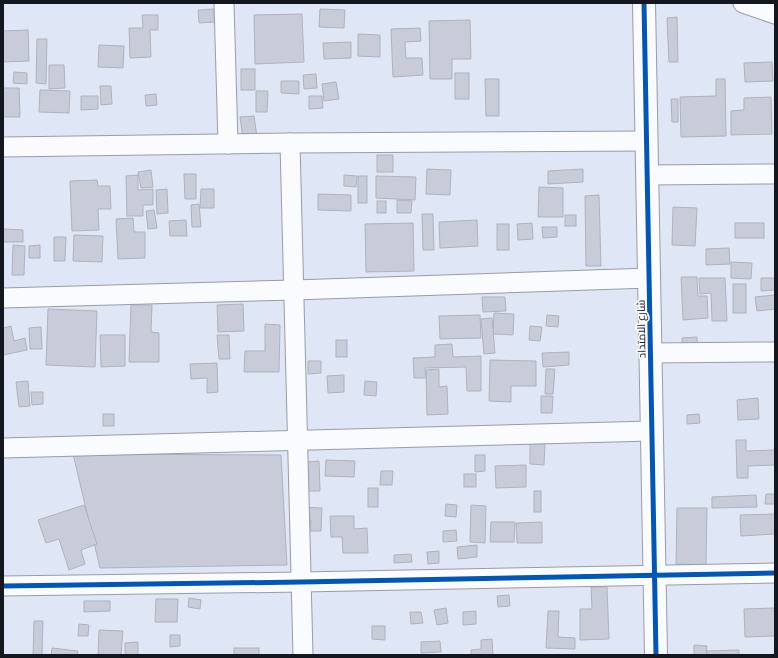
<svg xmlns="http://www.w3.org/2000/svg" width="778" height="658" font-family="'Public Sans',Cairo,sans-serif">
  <rect width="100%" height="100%" fill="#dfe6f5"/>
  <g fill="#c7ccd8" stroke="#aeb3bf">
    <path d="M214 9 215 22 199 23 198 10Z"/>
    <path d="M320 9 345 10 344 28 319 27Z"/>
    <path d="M302 14 304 62 255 64 254 15Z"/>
    <path d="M142 15H158V30H150L151 57 130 58 129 28H143Z"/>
    <path d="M677 17 678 62H669L667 18Z"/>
    <path d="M470 20 471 59H452V79H430L429 21Z"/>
    <path d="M420 28 421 41 405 42 406 58H422L423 75 393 77 391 29Z"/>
    <path d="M28 30 29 61 3 62V31Z"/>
    <path d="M358 34 380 35V57L358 56Z"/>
    <path d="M37 39H47L46 84 36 83Z"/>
    <path d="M351 42V58L324 59 323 43Z"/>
    <path d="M99 45 124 46 123 68 98 67Z"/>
    <path d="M772 62 773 81 745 82 744 63Z"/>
    <path d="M49 65H64L65 88 49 89Z"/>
    <rect x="241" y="69" width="14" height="21"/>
    <path d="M14 72 27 73V84L13 83Z"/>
    <rect x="455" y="73" width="14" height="26"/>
    <path d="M316 74 317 88 304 89 303 75Z"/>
    <path d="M485 79H499V116H486Z"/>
    <path d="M716 79H725L726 136 681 137 680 97 716 96Z"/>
    <path d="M281 81H299V94L281 93Z"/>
    <path d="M336 82 339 99 324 101 322 84Z"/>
    <path d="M100 86H111L112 104 101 105Z"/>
    <path d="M3 88H19L20 117H3Z"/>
    <path d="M40 90 70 91 69 113 39 112Z"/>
    <path d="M256 91H268L267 112H256Z"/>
    <path d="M156 94 157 105 146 106 145 95Z"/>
    <path d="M81 96H98V109L81 110Z"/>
    <path d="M309 96H322L323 108 309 109Z"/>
    <path d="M771 97 772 134 731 135V111L744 110V98Z"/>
    <path d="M671 99H678V122H672Z"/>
    <path d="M254 116 257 137 243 139 240 117Z"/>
    <rect x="377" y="155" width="16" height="17"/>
    <path d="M427 169 451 170 450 195 426 194Z"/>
    <path d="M583 169V182L548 184V171Z"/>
    <path d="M151 170 153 187 141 188 138 172Z"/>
    <path d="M184 174H196V199H185Z"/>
    <path d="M138 175V190L153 189V205H143V216H127L126 176Z"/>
    <path d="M344 175 357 176 356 187 344 186Z"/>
    <rect x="358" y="176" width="9" height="27"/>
    <path d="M376 176 416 177 415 200 376 198Z"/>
    <path d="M97 180 98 186H110L111 209H98L99 230 72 231 70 181Z"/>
    <path d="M539 187 563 188V217H538Z"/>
    <path d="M167 189 168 213 157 214 156 190Z"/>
    <path d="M201 189H214V208H200Z"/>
    <path d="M318 194 351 195V211L318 210Z"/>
    <path d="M599 195 601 266H586L585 196Z"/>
    <path d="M397 200 412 201 411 213H397Z"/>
    <rect x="377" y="201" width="9" height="12"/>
    <path d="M199 204 201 227H192L191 205Z"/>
    <path d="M673 207 697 208 695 246 672 245Z"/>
    <path d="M154 210 157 228 148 229 146 211Z"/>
    <path d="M422 214H433L434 250H423Z"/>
    <rect x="565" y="215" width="11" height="11"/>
    <path d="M133 218 134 232H145V258L118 259 116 219Z"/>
    <path d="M186 220 187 236H170L169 221Z"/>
    <path d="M477 220 478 246 440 248 439 222Z"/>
    <path d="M413 223 414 271 366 272 365 224Z"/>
    <path d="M532 223 533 239 518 240 517 224Z"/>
    <rect x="735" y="223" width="29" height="15"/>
    <rect x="497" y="224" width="12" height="26"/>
    <path d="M3 227 4 229 23 230V242H3Z"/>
    <path d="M542 227H557V237L543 238Z"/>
    <path d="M74 235 103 236 102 262 73 261Z"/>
    <path d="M54 237H66L65 261H54Z"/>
    <path d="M13 245 25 246 24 275H12Z"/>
    <path d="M40 245V258H29V246Z"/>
    <path d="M729 248 730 264 706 265V249Z"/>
    <path d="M731 262 752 263 751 279 731 278Z"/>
    <path d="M681 277H697L698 296H707L708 318 683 320Z"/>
    <path d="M699 278H725L727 321H712L711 293 700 294Z"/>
    <path d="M761 278H775V290L761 291Z"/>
    <rect x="733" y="284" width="13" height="29"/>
    <path d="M775 295V309L757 311 755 297Z"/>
    <path d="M482 297H505L506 311 483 312Z"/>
    <path d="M243 304 244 331 218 332 217 305Z"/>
    <path d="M131 305H152L151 332 159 333V362H129Z"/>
    <path d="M48 309 97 311 95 367 46 365Z"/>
    <path d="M494 313 514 314 513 335 493 334Z"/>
    <path d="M480 315 481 338 440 339 439 316Z"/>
    <path d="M547 315 559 316 558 327 546 326Z"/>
    <path d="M492 318 495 353 484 354 481 319Z"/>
    <path d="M265 324 280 325 279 372H244L245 351H265Z"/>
    <path d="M11 326 14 341 25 338 27 350 3 355V328Z"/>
    <path d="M530 326 542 327 540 341 529 340Z"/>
    <path d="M41 327 42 349H30L29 328Z"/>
    <path d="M100 335H125V366L101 367Z"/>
    <path d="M217 335H229L230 359H219Z"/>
    <path d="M697 337 698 361 683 362 682 338Z"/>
    <rect x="336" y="340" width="11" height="17"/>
    <path d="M452 344 453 357 481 356V391H467L466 367 425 368 426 378H414L413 358 435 357V345Z"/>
    <path d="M569 352V365L543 367 542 353Z"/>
    <path d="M490 360 536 361V386H511V402L489 401Z"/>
    <path d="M308 361H321V373L308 374Z"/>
    <path d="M217 363 218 392 207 393V378L191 379 190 364Z"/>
    <path d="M439 369V387L447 386 448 414 427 415 426 370Z"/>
    <path d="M546 369H555L553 394H545Z"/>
    <path d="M344 375V392L328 393 327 376Z"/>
    <path d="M28 381 30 406 19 407 16 382Z"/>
    <path d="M365 381 377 382 376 396 364 395Z"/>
    <path d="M31 392H43V404L32 405Z"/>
    <path d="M541 396H553L552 413H541Z"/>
    <path d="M758 398 759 419 738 420 737 400Z"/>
    <rect x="103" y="414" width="11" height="12"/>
    <path d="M699 414 700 423 687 424V415Z"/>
    <path d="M736 440H746V451L775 450V465L748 466V478H737Z"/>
    <path d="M530 443 545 444 544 465 530 464Z"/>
    <path d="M73 454 281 455 287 565 100 568Z"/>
    <path d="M475 455H485V471L475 472Z"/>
    <path d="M326 460 355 461 354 477 325 476Z"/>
    <path d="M319 461 320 491H307L306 462Z"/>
    <path d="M526 465V487L496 488 495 466Z"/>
    <path d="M381 471H393L392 485H380Z"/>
    <rect x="464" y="474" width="12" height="13"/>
    <rect x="368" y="488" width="10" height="19"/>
    <rect x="534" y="491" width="7" height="21"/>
    <path d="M766 494H775V504H765Z"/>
    <path d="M756 495 757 507 712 508V497Z"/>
    <path d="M446 504 457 505 456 517 445 516Z"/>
    <path d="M84 505 97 544 81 550 85 564 69 570 59 539 46 543 38 520Z"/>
    <path d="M471 505 486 506 485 543 470 542Z"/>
    <path d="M300 507 322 508 321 531H310L311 520H300Z"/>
    <path d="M677 508H707L706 565 676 564Z"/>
    <path d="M775 514V534L741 536 740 515Z"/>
    <path d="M330 516H354V529L367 528 368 553H343L342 537H331Z"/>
    <path d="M491 522H515L514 542H490Z"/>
    <path d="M542 522V543H517L516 523Z"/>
    <path d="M456 530 457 541 443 542V531Z"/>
    <path d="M477 545V557L458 559 457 547Z"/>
    <path d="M439 551V563L428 564 427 552Z"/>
    <path d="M411 554 412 562 394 563V555Z"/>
    <path d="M591 587H607L609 639 580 640V609H592Z"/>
    <path d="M509 595 510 606 498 607 497 596Z"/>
    <path d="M189 598 201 600 200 609 188 607Z"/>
    <path d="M156 599H178L177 622H155Z"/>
    <path d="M84 601H110V611L84 612Z"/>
    <path d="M446 608 448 623 437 625 434 610Z"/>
    <path d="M775 608V636L745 637 744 609Z"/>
    <path d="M476 611V624L463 625V612Z"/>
    <path d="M548 611H559L558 637 575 638V649L546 648Z"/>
    <path d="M410 612H421L423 623 411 624Z"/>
    <path d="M34 621H43L42 655H33Z"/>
    <path d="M79 624 89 625 88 636H78Z"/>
    <path d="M372 626H385V640L372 639Z"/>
    <path d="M99 630 123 631 121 655H98Z"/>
    <path d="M170 635H180V646L170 647Z"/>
    <path d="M492 639 493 655H471V650L481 649V640Z"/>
    <path d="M440 641 441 652 421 653V642Z"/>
    <path d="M138 642V655H125V643Z"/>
    <path d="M694 645 707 646 706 655H694Z"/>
    <path d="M52 648 78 651 77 655H51Z"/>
    <rect x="234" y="648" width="25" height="7"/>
    <path d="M739 650V655H707V651Z"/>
  </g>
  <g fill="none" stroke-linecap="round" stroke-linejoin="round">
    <g stroke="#989ca7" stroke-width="21">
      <g id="minor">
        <path d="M224 3 228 144"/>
        <path d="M743 3 775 14"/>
        <path d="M290 143 303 655"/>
        <path d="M3 147 290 143 647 141"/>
        <path d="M648 175 775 174"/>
        <path d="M3 298 294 290 650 278"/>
        <path d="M651 353 775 352"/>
        <path d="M3 448 652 431"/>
        <path d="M3 586 301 582 775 573"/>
      </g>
    </g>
    <g stroke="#989ca7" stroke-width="24">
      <path id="tertiary" d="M644 3 656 655"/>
    </g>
    <use href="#minor" stroke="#fafbfe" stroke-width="19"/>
    <use href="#tertiary" stroke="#fafbfe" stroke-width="22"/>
    <g stroke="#fff" stroke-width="8">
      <g id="cycleway">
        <path d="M644 3 656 655"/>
        <path d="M3 586 301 582 775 573"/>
      </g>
    </g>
    <use href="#cycleway" stroke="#0057b8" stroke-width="5"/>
  </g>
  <g text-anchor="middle" stroke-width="3" stroke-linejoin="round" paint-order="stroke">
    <g font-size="11" fill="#131720" stroke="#fff">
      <text transform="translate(641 329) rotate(-91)" y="4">شارع الامتداد</text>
    </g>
  </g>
  <rect width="778" height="658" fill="none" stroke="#131720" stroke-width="8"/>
</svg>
